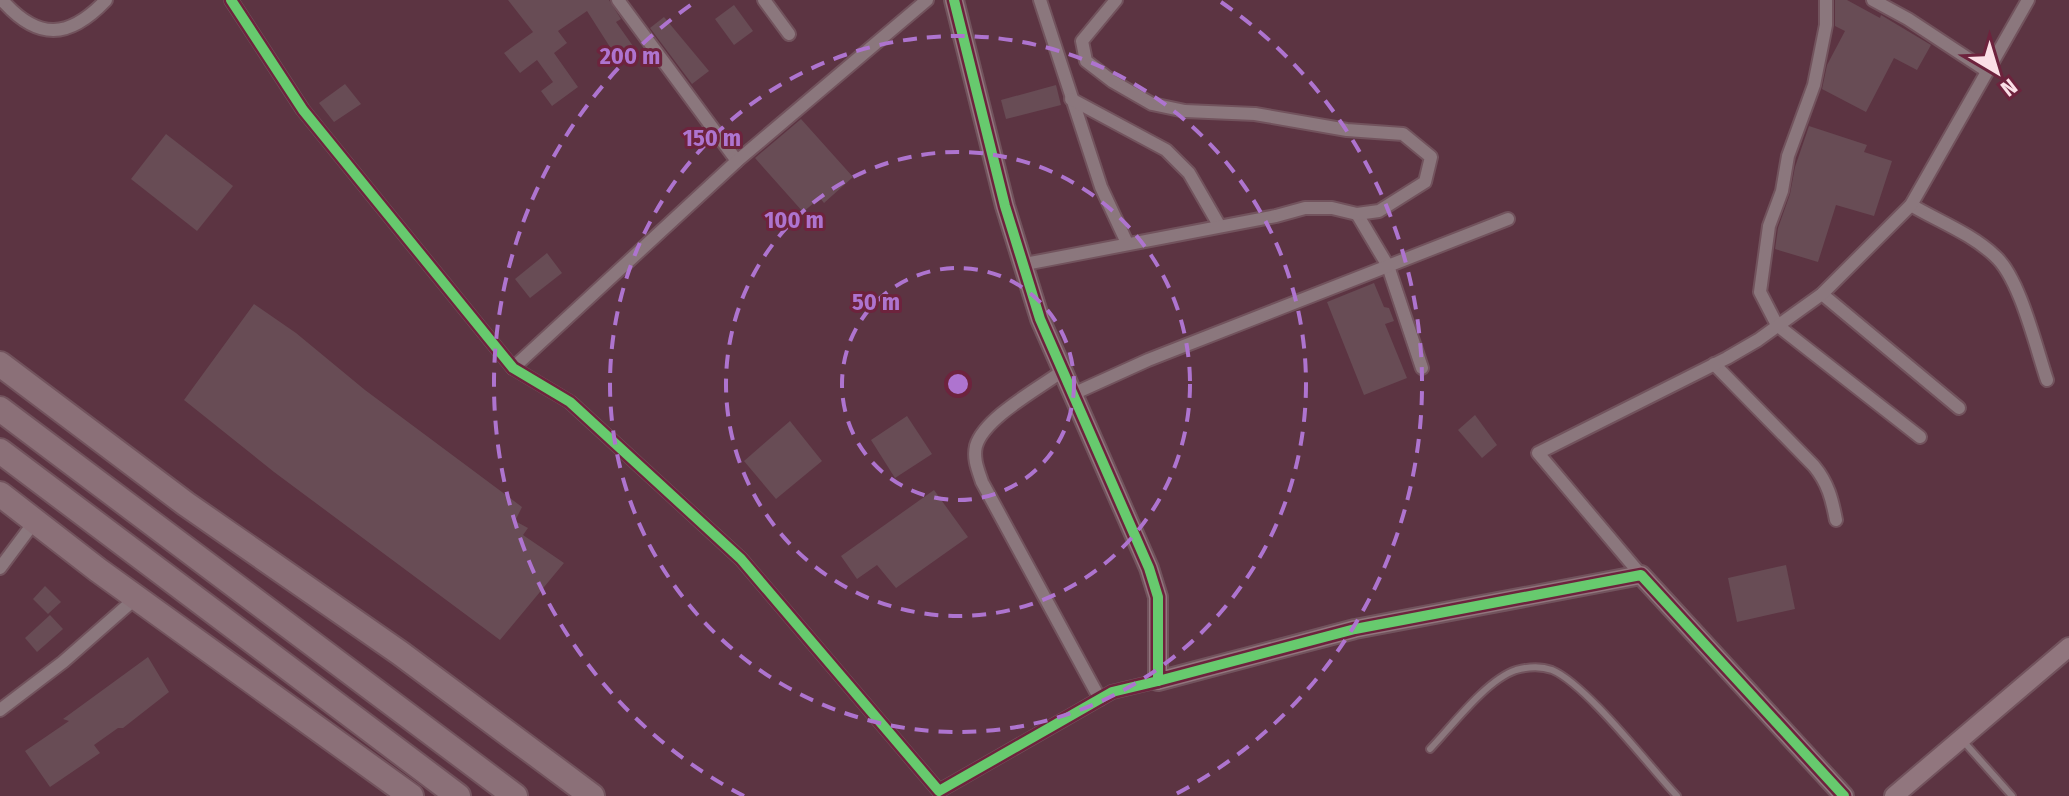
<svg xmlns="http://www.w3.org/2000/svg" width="2069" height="796" font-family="'Fira Sans Condensed',sans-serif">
  <rect width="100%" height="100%" fill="#5c3442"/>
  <g fill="#684c55">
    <path d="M508 0H609L621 19 616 22 633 46 617 58 587 11 558 31 567 43 554 53 578 87 552 106 541 91 553 82 537 60 520 73 504 53 533 32Z"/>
    <path d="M1835 0H1847L1880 18 1881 15 1931 45 1917 70 1894 58 1866 112 1822 89 1827 65 1845 31 1835 26Z"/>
    <path d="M734 5 753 31 734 45 715 19Z"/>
    <path d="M664 17 709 71 692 84 650 28Z"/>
    <path d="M345 84 361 104 334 122 319 103Z"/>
    <path d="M1056 85 1061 105 1006 119 1001 100Z"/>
    <path d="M801 119 853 177 824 203 820 198 803 212 755 158Z"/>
    <path d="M1809 126 1867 145 1864 152 1892 161 1874 216 1836 205 1818 262 1775 249 1778 228 1790 194 1795 167Z"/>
    <path d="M166 134 233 186 197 231 131 179Z"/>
    <path d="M547 253 562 273 530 298 515 279Z"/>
    <path d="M1374 283 1384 307 1389 308 1394 321 1385 324 1407 378 1364 395 1327 302Z"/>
    <path d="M254 304 296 333 365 390 522 507 515 521 528 528 523 535 564 563 500 640 274 472 184 400Z"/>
    <path d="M1475 415 1497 445 1482 458 1458 430Z"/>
    <path d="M907 416 932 454 895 478 871 440Z"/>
    <path d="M790 421 822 461 776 499 744 461Z"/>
    <path d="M934 490 968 537 896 588 877 565 857 579 841 556Z"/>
    <path d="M1786 565 1795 609 1737 622 1728 578Z"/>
    <path d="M45 586 61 602 48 614 33 599Z"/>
    <path d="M50 615 63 629 37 652 25 638Z"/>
    <path d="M148 657 169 692 123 728H118L94 745 100 753 50 787 25 751 69 721 63 719Z"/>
  </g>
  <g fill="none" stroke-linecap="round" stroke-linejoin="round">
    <g stroke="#72535d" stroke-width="10">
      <g id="lane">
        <path d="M1964 742 2012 796"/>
        <path d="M1430 749C1452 726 1486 680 1516 670 1527 667 1541 666 1552 670 1586 684 1649 766 1677 796"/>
      </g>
    </g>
    <g stroke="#72535d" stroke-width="16">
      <g id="street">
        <path d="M2 0C38 41 69 39 106 0"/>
        <path d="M231 0 303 110 513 368 570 402 741 559 939 791 1112 692 1158 681"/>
        <path d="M618 0 737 161"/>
        <path d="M764 0 789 34"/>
        <path d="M1040 0 1101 187 1127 243"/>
        <path d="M1826 0V25L1814 85 1788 156 1782 191 1769 226 1760 292 1777 325 1920 437"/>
        <path d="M1873 0 1908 19 1987 71"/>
        <path d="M1071 99 1166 150 1189 173 1219 225"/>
        <path d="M1911 205C1938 221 1972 234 1995 256 2020 278 2036 348 2047 380"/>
        <path d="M1357 214 1388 266 1422 368"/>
        <path d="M1025 264 1276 216 1305 208H1332L1357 214 1379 211 1425 182 1431 157 1403 134 1347 130 1255 114 1185 111 1152 104 1112 81 1086 61 1082 41 1116 0"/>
        <path d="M1822 294 1959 408"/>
        <path d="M1714 364 1814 466C1828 483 1832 499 1836 520"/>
        <path d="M513 368 737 161 927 0"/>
        <path d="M1061 372C1038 389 984 418 976 446 973 459 978 470 982 482L1100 699"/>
        <path d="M1073 394 1148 360 1508 219"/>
        <path d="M0 568 35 521"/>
        <path d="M1641 575 1538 453 1727 358 1758 340 1822 294 1911 205 2028 0"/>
        <path d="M0 710 63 662 137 597"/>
      </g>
    </g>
    <g stroke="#72535d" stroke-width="22">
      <g id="secondary">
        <path d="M954 0 1005 206 1040 319 1149 568 1158 597V681L1355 629 1641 575 1844 796"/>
        <path d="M1894 796 2069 647"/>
      </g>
    </g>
    <g stroke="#72535d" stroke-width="28">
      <g id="highway">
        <path d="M0 364 186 504 400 653 592 796"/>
        <path d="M0 409 515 796"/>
        <path d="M0 451 458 796"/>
        <path d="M0 494 98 570 411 796"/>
      </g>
    </g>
    <use href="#lane" stroke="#8b777d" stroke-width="6"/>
    <use href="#street" stroke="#8b777d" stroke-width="12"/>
    <use href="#secondary" stroke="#91767e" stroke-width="18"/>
    <use href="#highway" stroke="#8b7078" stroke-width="24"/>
    <g stroke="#6d233d" stroke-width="15">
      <g id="cycleway">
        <path d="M231 0 303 110 513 368 570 402 741 559 939 791 1112 692 1158 681"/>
        <path d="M954 0 1005 206 1040 319 1149 568 1158 597V681L1355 629 1641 575 1844 796"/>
      </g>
    </g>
    <use href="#cycleway" stroke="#67ca6e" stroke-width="10"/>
  </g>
  <g fill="none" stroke="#ae74cf" stroke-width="4" stroke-dasharray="14 10">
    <circle cx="958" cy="384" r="116"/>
    <circle cx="958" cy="384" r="232"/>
    <circle cx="958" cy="384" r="348"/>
    <path d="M744 796A464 464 0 0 1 695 2M1221 2A464 464 0 0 1 1172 796"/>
  </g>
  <circle cx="958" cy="384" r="12" fill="#ae74cf" stroke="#6d233d" stroke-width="4"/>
  <g font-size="24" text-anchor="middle" font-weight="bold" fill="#ae74cf" stroke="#6d233d" stroke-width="6" stroke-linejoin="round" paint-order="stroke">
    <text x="630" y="64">200 m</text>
    <text x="712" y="146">150 m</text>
    <text x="794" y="228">100 m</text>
    <text x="876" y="310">50 m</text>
  </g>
  <g transform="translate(1997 72) rotate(142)" stroke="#6d233d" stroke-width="6" paint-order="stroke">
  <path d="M0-6L14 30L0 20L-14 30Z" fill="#fbdfe6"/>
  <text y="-12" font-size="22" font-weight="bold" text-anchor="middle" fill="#fbdfe6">N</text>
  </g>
</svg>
